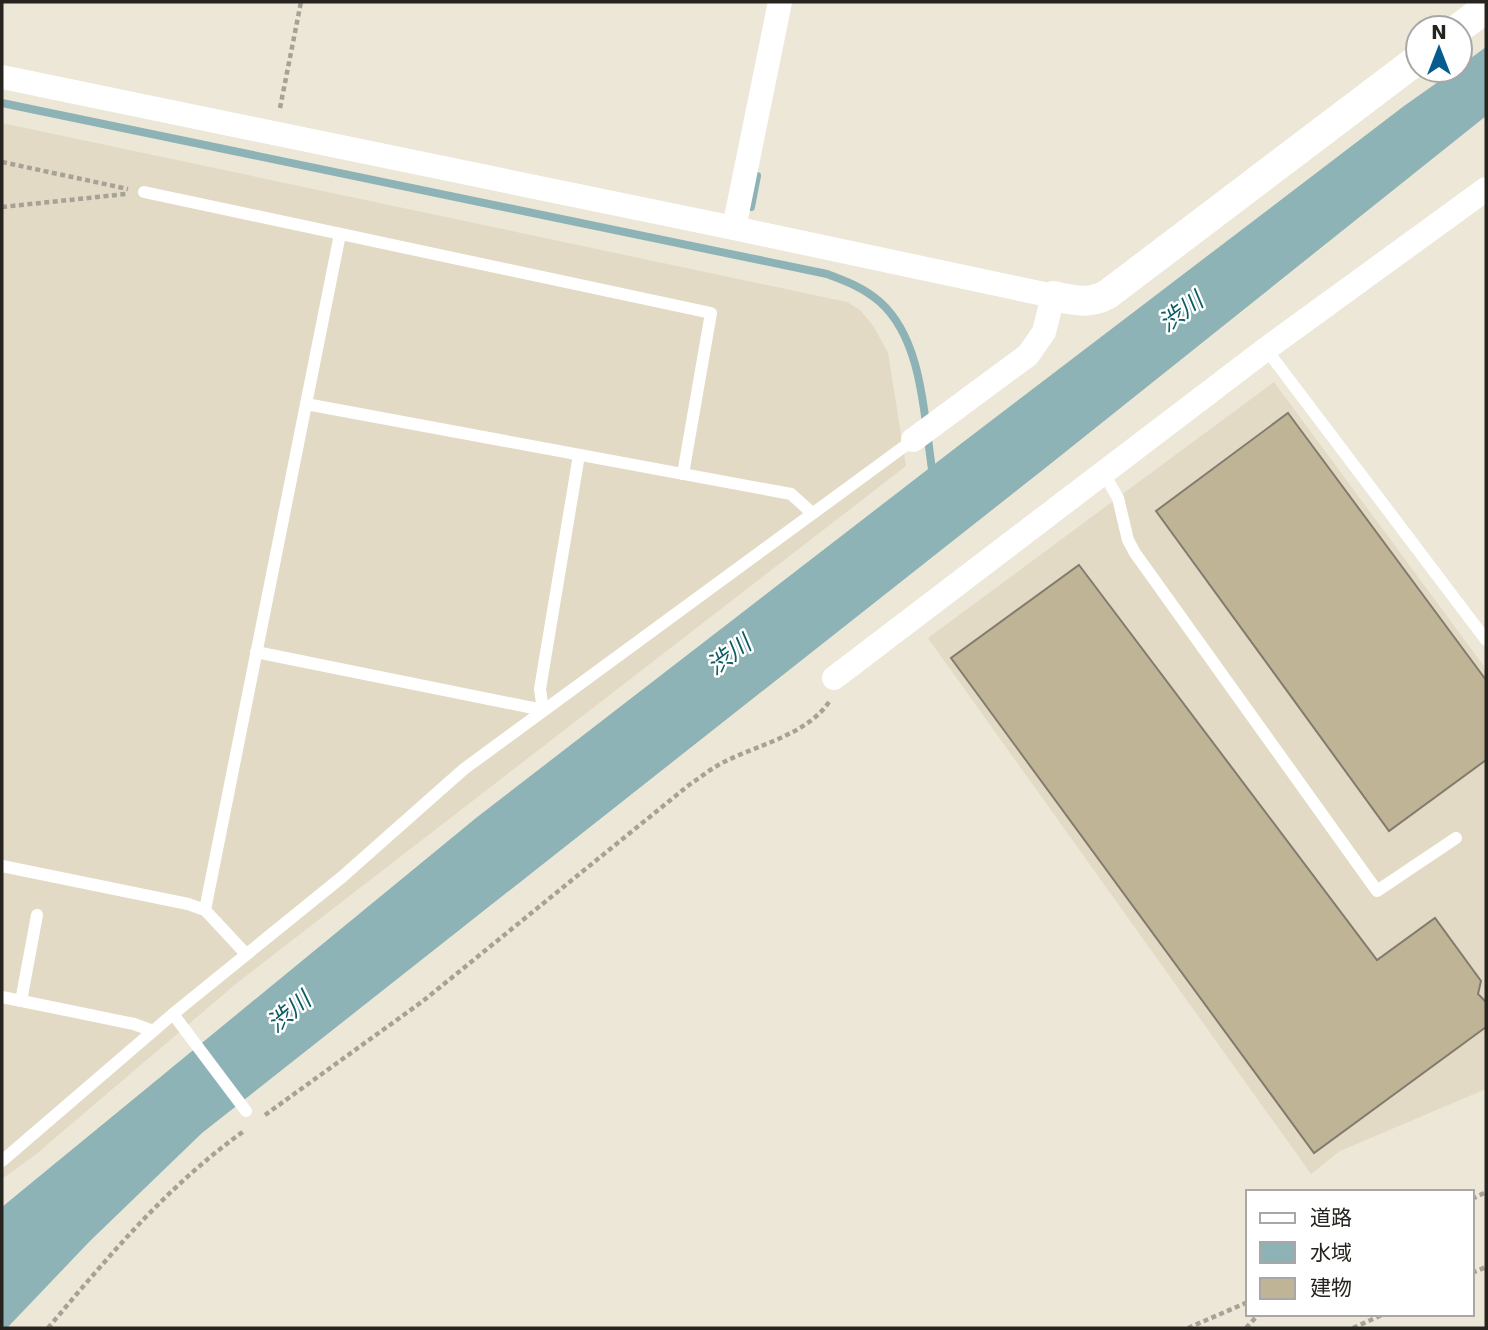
<svg xmlns="http://www.w3.org/2000/svg" width="1488" height="1330" font-family="'DejaVu Sans','Noto Sans JP',sans-serif">
  <rect width="100%" height="100%" fill="#ede7d7"/>
  <g fill="#e3dac5">
    <path d="M2 123 847 302 860 310 874 327 888 353 906 466 237 983 35 1155 2 1179Z"/>
    <path d="M1274 382 1486 669V1089L1340 1151 1311 1174 928 638Z"/>
  </g>
  <path fill="#8db3b6" d="M1486 47V116L1044 469 202 1133 90 1241 7 1328H2V1207L476 818 958 446 1404 106 1455 70H1460V66Z"/>
  <g fill="none" stroke-linecap="round" stroke-linejoin="round">
    <g stroke="#8db3b6" stroke-width="8">
      <path d="M2 103 827 274C846 281 864 288 880 302 924 341 924 421 933 476"/>
      <path d="M751 207 757 176"/>
    </g>
  </g>
  <g fill="#c0b497" stroke="#827c6e" stroke-width="2">
    <path d="M1288 413 1486 680V760L1389 831 1156 511Z"/>
    <path d="M1079 565 1377 960 1435 918 1481 981 1478 994 1486 1002V1027L1314 1153 951 658Z"/>
  </g>
  <g fill="none" stroke-linecap="round" stroke-linejoin="round">
    <g stroke="#a7a296" stroke-width="4.5" stroke-dasharray="5 3.5" stroke-linecap="butt">
      <path d="M280 108 301 2"/>
      <path d="M2 162 128 189"/>
      <path d="M2 207 126 194"/>
      <path d="M265 1115 423 1001 689 785C701 777 713 767 726 761 760 744 806 735 829 702"/>
      <path d="M1472 1199 1486 1192"/>
      <path d="M1472 1273 1486 1267"/>
      <path d="M48 1328C108 1257 167 1186 244 1131"/>
      <path d="M1188 1328 1248 1302"/>
      <path d="M1246 1328 1259 1314"/>
      <path d="M1353 1328 1384 1314"/>
    </g>
    <g stroke="#fff" stroke-width="12">
      <path d="M144 192 711 313 683 474"/>
      <path d="M1266 349 1486 640"/>
      <path d="M306 404 791 494 812 513"/>
      <path d="M1104 474 1118 498 1128 540 1135 553 1377 891 1456 838"/>
      <path d="M256 652 543 710 540 689 579 455"/>
      <path d="M2 866 188 904 205 910 246 954"/>
      <path d="M205 910 340 234"/>
      <path d="M2 997 134 1024 153 1031"/>
      <path d="M21 1001 37 915"/>
      <path d="M173 1014 246 1111"/>
      <path d="M2 1161 173 1014 342 877 464 769 913 440"/>
    </g>
    <g stroke="#fff" stroke-width="24">
      <path d="M2 77 734 228 1053 296 1044 332 1028 355 913 440"/>
      <path d="M734 228 780 2"/>
      <path d="M834 678 1266 349 1486 189"/>
    </g>
    <g stroke="#fff" stroke-width="30">
      <path d="M1459 28 1486 8"/>
      <path d="M1053 296C1072 300 1090 305 1108 294L1418 59"/>
    </g>
  </g>
  <g text-anchor="middle" stroke-width="5" stroke-linejoin="round" paint-order="stroke">
    <g font-size="24" font-style="italic" fill="#0a5d63" stroke="#fff">
      <text transform="translate(1181 312) rotate(-37)" y="8">渋川</text>
      <text transform="translate(729 655) rotate(-37)" y="8">渋川</text>
      <text transform="translate(289 1012) rotate(-40)" y="8">渋川</text>
    </g>
  </g>
  <rect width="1488" height="1330" fill="none" stroke="#27241f" stroke-width="7"/>
  <rect x="1246" y="1190" width="228" height="126" fill="#ffffff" stroke="#a9a7a5" stroke-width="2"/>
  <rect x="1260" y="1213" width="35" height="10" fill="#ffffff" stroke="#a9a7a5" stroke-width="2"/>
  <text x="1310" y="1225" font-size="21" fill="#27241f">道路</text>
  <rect x="1260" y="1242" width="35" height="21" fill="#8db3b6" stroke="#a9a7a5" stroke-width="2"/>
  <text x="1310" y="1260" font-size="21" fill="#27241f">水域</text>
  <rect x="1260" y="1278" width="35" height="21" fill="#c0b497" stroke="#a9a7a5" stroke-width="2"/>
  <text x="1310" y="1295" font-size="21" fill="#27241f">建物</text>
  <g transform="translate(1439 49)"><circle r="33" fill="#ffffff" stroke="#a9a7a5" stroke-width="2"/>
  <path d="M0-5L12 26L0 18L-12 26Z" fill="#065c8e"/>
  <text y="-10" font-size="19" font-weight="bold" text-anchor="middle" fill="#27241f">N</text>
  </g>
</svg>
